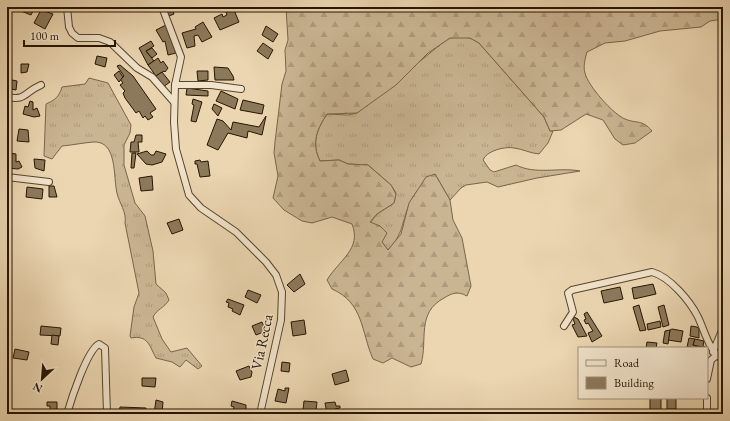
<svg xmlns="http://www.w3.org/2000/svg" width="730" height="421" font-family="'EB Garamond',serif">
  <defs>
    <pattern id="grass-tufts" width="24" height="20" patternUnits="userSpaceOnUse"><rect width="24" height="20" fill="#cab593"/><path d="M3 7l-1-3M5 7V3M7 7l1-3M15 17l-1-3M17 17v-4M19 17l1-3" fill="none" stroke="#ad9b7d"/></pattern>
    <pattern id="forest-firs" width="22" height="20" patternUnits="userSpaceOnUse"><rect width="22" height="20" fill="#cab593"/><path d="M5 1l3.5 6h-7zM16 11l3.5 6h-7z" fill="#ad9b7d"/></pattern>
  </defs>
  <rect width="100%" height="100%" fill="#ebd6b1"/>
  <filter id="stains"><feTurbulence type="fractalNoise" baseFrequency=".005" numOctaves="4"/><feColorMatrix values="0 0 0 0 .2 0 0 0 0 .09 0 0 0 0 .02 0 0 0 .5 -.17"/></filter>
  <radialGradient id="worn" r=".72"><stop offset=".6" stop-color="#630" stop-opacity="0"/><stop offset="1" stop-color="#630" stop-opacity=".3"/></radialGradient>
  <g fill="url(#grass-tufts)" stroke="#78654a">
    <path d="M460 37 470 38 479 43 544 117 550 131H553L548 143 539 154C529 153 523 149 514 148 505 146 486 151 483 160L490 170 494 172 516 165C536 175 559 167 580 171L537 178 498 187 487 182 466 185 461 188 450 200 435 174C425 182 413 193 409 205 401 224 404 233 388 250L382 242 380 226 370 223 377 214 394 203 396 193 391 185 368 165 348 164 339 160 320 161C311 143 317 129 327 114L348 115 357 113 441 44 450 38Z"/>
    <path d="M89 78 108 83 131 125 130 133 124 145V165L135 203 145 216 153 251 156 284 166 293 169 300C164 308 157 309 153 317L162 339 171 352 187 348 202 366 198 369 186 360 180 367 172 362 156 358C149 345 148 335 131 338L130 336 134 307 139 293 125 223C127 212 119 203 117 193 113 178 118 140 93 142 82 143 73 145 62 146L52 159 44 156 46 104C55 100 59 97 62 87L85 84Z"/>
  </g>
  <path fill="url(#forest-firs)" stroke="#78654a" d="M286 7H723V19L710 21 701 27 660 31 625 41 605 43 587 52C585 59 583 67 585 73 588 86 613 114 625 119 637 124 642 119 652 131L635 143 623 145 615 139 603 120 586 114 561 130 550 131 544 117 479 43 470 38H450L428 53 396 85 357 113 327 114C317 129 311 143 320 161L339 160 348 164 368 165 391 185 396 194 394 203 377 214 370 222 380 226 387 233 382 242 388 250 401 234 409 203 426 177 435 174 450 200 453 220 462 238 471 286 467 296C458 291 452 293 444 298 416 313 428 340 421 364L411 367 392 358 383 363 373 359C361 332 364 303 332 289L327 280C339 260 362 249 352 224L332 217 312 223 302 221 284 210 273 198 278 176 274 153 275 142 282 84 286 71 285 50 288 40Z"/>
  <g fill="#8c795c" stroke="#261500">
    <path d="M11 7H35L31 15Z"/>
    <path d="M171 7 174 14 169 16 166 9Z"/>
    <path d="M41 10 53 14 45 29 34 23Z"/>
    <path d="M234 10 239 22 220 30 214 18 222 14 223 17 227 15 226 12Z"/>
    <path d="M203 22 212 37 202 42 198 35 194 36 195 46 187 48 182 33 196 29 195 27Z"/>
    <path d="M166 25 176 53 168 55 165 41 163 42 156 30Z"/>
    <path d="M266 26 278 34 273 42 262 35Z"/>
    <path d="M151 41 154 46 146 51 154 61 148 65 139 48Z"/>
    <path d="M263 43 273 50 268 59 257 51Z"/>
    <path d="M152 48 157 54 152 58 146 51Z"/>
    <path d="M97 56 107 58 105 67 95 64Z"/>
    <path d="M158 58 161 63 163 61 168 68 165 72 164 71 156 76 148 65Z"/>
    <path d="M21 64H29L27 72 21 73Z"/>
    <path d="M120 65 133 76 156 109 150 113 153 117 148 120 145 116 143 118 139 111 136 113 125 98 123 93 125 91 120 85 123 83 120 79 124 76 117 66Z"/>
    <path d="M214 67 228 68 233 76 234 80H215Z"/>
    <path d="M119 71 123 77 119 82 114 75Z"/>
    <path d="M197 71H208V80L198 81Z"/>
    <path d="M162 72 170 82 163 87 156 76Z"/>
    <path d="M7 79 17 81 16 90 11 89 7 91Z"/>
    <path d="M187 88 208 91V96L186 95Z"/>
    <path d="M221 91 238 99 235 109 216 101Z"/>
    <path d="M193 99 202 102 196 122 191 121 194 105 192 104Z"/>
    <path d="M243 100 264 105 262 114 240 110Z"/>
    <path d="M30 101 33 102V110L37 108 40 116 34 117 23 114 25 106 28 107Z"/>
    <path d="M214 104 222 108 218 116 212 109Z"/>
    <path d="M266 116 262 135 248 131 247 138 228 133 218 150 207 145 217 119 223 121 231 130 233 122 259 127Z"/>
    <path d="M19 129 28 130 29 142 17 141Z"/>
    <path d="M136 135H142V142H138L139 152H130L131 142H134Z"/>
    <path d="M147 151 151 155H154L156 151 166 154 162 162 152 165 146 164 137 154Z"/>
    <path d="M10 153 16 154V162L19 161 22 167 18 169 7 168V158L10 159Z"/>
    <path d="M132 153H136L134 168H131Z"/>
    <path d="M34 159 45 160 44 171 35 168Z"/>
    <path d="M200 160 201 162 208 161 210 176 200 177 197 164H195V161Z"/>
    <path d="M152 176 153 190 141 191 139 178Z"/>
    <path d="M49 186H54L57 197H49Z"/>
    <path d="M27 187 43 189 42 199 26 197Z"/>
    <path d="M179 219 183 230 172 234 167 223Z"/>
    <path d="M300 274 305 284 294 292 287 285Z"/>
    <path d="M653 284 656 294 634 299 632 288Z"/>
    <path d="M620 287 623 299 604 303 601 291Z"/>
    <path d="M248 290 261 295 257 303 245 297Z"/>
    <path d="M228 299 244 305 240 315 232 311 233 309 228 307 229 303 226 302Z"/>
    <path d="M639 305 646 330 640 331 633 307Z"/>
    <path d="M664 305 669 325 663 327 658 307Z"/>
    <path d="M587 312 602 336 592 342 588 333 593 331 588 323 586 324 584 320 586 319 584 314Z"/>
    <path d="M574 317 578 319 587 336 578 337 572 325 575 324 573 319Z"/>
    <path d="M304 320 306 334 293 336 291 322Z"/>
    <path d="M660 321 661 327 648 330 647 324Z"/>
    <path d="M262 322 266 331 256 335 252 326Z"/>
    <path d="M41 326 61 328 60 336 40 335Z"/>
    <path d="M691 326 697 327 699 329V338L690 336Z"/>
    <path d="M672 329 683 331 681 342 668 340 670 330Z"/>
    <path d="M670 330 668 344 663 343 665 331Z"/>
    <path d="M52 335 59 336 58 345 51 344Z"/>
    <path d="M689 338 695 339 693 345 700 348 687 347Z"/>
    <path d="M695 339 704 341 703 346 707 348 693 345Z"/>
    <path d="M647 342 657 343 656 348H646Z"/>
    <path d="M15 349 29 352 27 360 13 358Z"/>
    <path d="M282 362 290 363 289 372 281 371Z"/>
    <path d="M249 366 252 372 251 377 240 380 236 371Z"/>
    <path d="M346 370 349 381 335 385 332 374Z"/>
    <path d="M142 378H156L155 387 142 386Z"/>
    <path d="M285 388H289L286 403 275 401 278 389 285 391Z"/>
    <rect x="650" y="398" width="11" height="16"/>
    <rect x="667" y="398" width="9" height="11"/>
    <path d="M156 400 163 402 162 414H154Z"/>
    <path d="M232 401 246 405V414H232L234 407 231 406Z"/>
    <path d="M304 401 317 402 316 411 318 412V414H305L306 410H303Z"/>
    <path d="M47 402H57V409L50 410V406H47Z"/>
    <path d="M335 402 336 406H340V408L335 409 336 414H327L325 403Z"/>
    <path d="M120 407 146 408 145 414H119Z"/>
  </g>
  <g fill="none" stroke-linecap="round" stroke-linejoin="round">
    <g stroke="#57452c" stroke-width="8">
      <g id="street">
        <path d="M67 7 69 27 72 33 78 38H99L110 42 137 68 152 77 174 102"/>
        <path d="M162 7 181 57 175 85 174 122 176 149 189 195 201 208 236 232 266 262 276 275 282 292 281 320 260 414"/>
        <path d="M175 85H211L241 89"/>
        <path d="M7 97C27 101 24 92 41 85"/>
        <path d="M7 177 49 182"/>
        <path d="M564 326 573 312 568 293 572 290 652 272C670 277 690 301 698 317 706 334 708 349 723 360"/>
        <path d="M713 352 723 328"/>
        <path d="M707 379 711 360 717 355"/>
        <path d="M707 398V414"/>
        <path d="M7 413 11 414"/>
        <path d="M67 414C71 400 87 350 99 344L105 348 107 414"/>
      </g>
    </g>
    <use href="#street" stroke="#f2e4cc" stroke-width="6"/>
  </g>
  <g text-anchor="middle" stroke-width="3" stroke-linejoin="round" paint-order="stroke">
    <g font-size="15" fill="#261500" stroke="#f2e4cc">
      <text transform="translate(262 342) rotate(-78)" y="5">Via Recca</text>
    </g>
  </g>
  <rect width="730" height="421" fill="none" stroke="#ebd6b1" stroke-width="24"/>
  <rect x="8" y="8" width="714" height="405" fill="none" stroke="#261500" stroke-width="2"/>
  <rect x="12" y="12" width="706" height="397" fill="none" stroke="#261500"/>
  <rect x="578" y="347" width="130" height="52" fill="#f2e4cc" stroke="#a0917a"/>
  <rect x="586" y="360" width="20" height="6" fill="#f2e4cc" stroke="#a0917a"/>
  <text x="614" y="367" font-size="12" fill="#261500">Road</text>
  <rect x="586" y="377" width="20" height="12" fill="#8c795c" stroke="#a0917a"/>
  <text x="614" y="387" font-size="12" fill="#261500">Building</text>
  <g transform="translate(42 379) rotate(206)" stroke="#f2e4cc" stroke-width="3" paint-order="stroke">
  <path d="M0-3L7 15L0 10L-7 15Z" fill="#261500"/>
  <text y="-6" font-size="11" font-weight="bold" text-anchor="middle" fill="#261500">N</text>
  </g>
  <path d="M24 40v6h91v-6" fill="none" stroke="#261500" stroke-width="2"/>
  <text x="30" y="40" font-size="12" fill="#261500" stroke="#f2e4cc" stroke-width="3" paint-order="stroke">100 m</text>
  <rect width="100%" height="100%" filter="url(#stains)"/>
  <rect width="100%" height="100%" fill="url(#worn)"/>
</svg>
